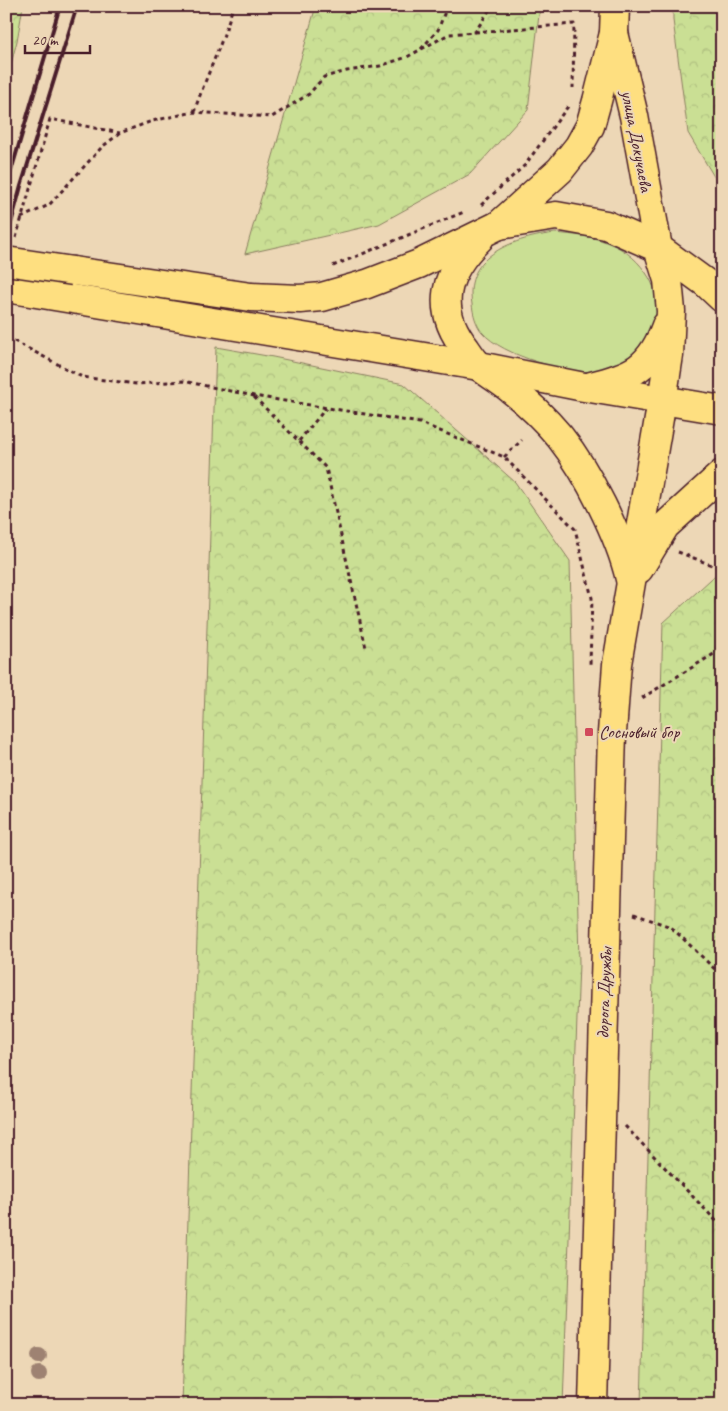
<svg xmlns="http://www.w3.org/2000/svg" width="728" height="1411" font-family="Caveat,sans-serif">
  <defs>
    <pattern id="forest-crowns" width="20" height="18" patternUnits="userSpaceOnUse" patternTransform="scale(1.25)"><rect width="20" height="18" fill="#cadf94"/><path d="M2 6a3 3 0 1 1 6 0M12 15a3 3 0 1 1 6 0" fill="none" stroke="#afbf80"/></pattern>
  </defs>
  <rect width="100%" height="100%" fill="#edd7b6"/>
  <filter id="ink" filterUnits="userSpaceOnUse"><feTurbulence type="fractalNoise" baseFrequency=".02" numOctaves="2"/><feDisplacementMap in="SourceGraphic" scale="10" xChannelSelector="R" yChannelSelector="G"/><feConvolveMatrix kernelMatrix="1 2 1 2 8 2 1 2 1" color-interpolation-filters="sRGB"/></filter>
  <g filter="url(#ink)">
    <path fill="#cadf94" stroke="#8a7f60" d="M555 233C574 235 594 236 611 244 641 256 667 293 655 326 653 333 646 339 642 345 639 349 635 357 631 360 626 363 604 371 599 372 569 374 502 356 482 332 476 325 473 314 472 304 463 254 516 238 555 233Z"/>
    <g fill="url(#forest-crowns)" stroke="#8a7f60">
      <path d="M6 6H23L17 41 6 83Z"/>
      <path d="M316 6H540L528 110 470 174 379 224 245 254Z"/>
      <path d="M673 6H722V190L688 133 673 20Z"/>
      <path d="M216 347 273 357 404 384 515 482 570 561 579 963 563 1405H182Z"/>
      <path d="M722 569V1405H641L663 623Z"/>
    </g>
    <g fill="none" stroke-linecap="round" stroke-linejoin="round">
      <g stroke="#4a1f2b" stroke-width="31">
        <g id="major">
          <path d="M499 225 560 170 579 146 590 126 597 101 614 33 615 6"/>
          <path d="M479 239C444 273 434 309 466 349 470 355 475 362 480 367 489 374 499 380 508 387 526 401 545 419 560 437 588 472 620 536 630 579"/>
          <path d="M73 271 251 297 300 299 322 297 367 284 419 264 499 225 556 216 606 225 658 248 706 283 722 298"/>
          <path d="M6 288 479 366 584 387 722 410"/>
          <path d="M591 386C632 376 651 368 666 326"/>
          <path d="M639 569 665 526 722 474"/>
          <path d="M593 1405 612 733 617 664 662 401 669 355 671 311 668 280 658 248 634 116 614 33"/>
        </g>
      </g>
      <g stroke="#4a1f2b" stroke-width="3" stroke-dasharray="4 4" stroke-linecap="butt">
        <path d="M475 32 574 24 573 88"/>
        <path d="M421 49 438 30 447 6"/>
        <path d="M194 112C206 76 223 43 233 6"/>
        <path d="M481 205 525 165 569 105"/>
        <path d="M21 218 49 205 102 147 120 133 152 121 194 112 272 117 309 94 324 77 347 71 380 66 407 57 449 34 475 32 492 6"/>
        <path d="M16 238 50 119 120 133"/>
        <path d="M333 266 464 212"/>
        <path d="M6 339 14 341 82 377 136 384 183 381 254 396 420 423 504 457 575 529 592 598 590 664"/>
        <path d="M254 397 326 468 366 648"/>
        <path d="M299 441 326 408"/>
        <path d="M504 457 522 440"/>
        <path d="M678 552 722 569"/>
        <path d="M642 698 722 649"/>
        <path d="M634 914 671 927 722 976"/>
        <path d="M625 1126 722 1227"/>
      </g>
      <use href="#major" stroke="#fedf80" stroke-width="28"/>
      <g stroke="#4a1f2b" stroke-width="4">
        <path d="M6 188 60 6"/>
        <path d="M6 242 21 186 77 6"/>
      </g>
      <g stroke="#4a1f2b" stroke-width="31" stroke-linecap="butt">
        <path id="major-bridge" d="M6 261 73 271"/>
      </g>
      <use href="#major-bridge" stroke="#fedf80" stroke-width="28"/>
    </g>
    <g fill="#9e8272">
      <circle cx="39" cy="1356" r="8"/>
      <circle cx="39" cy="1374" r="8"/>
    </g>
  </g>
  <rect fill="#d1495b" stroke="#edd7b6" stroke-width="2" x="584" y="727" width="10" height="10" rx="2.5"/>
  <g text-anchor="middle" stroke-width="4" stroke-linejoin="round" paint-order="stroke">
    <g font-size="18" fill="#4a1f2b" stroke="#edd7b6">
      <text transform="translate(637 141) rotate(79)" y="6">улица Докучаева</text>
      <text transform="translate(604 993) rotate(-88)" y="6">дорога Дружбы</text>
    </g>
    <g font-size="18" fill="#4a1f2b" stroke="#edd7b6" text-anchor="start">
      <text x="599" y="738">Сосновый бор</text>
    </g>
  </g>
  <rect width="728" height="1411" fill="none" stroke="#edd7b6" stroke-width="25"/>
  <rect x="12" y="12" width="703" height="1386" fill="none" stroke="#4a1f2b" stroke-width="2" filter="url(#ink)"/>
  <path d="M25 45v8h65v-8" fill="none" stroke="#4a1f2b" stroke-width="2.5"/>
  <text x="32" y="45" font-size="15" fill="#4a1f2b" stroke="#edd7b6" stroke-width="4" paint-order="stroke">20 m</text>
</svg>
